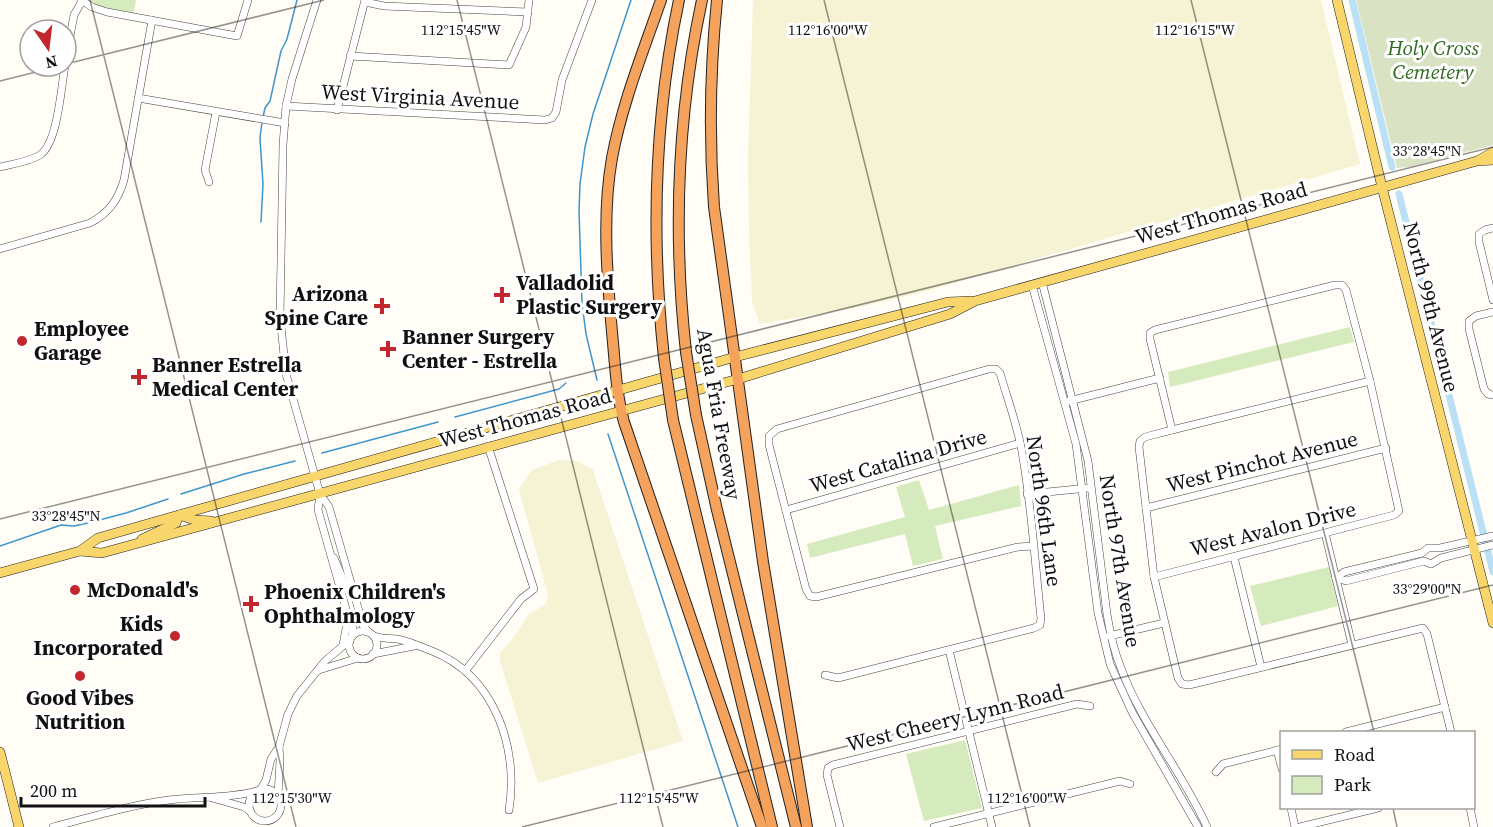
<svg xmlns="http://www.w3.org/2000/svg" width="1493" height="827" font-family="'Source Serif 4',serif">
  <rect width="100%" height="100%" fill="#fffdf5"/>
  <g fill="#f6f3d4">
    <path d="M753 0H1321L1360 164 927 291 869 305 760 324 752 302 749 232 748 158Z"/>
    <path d="M559 460 577 461 593 470 683 741 538 783 500 661V653L513 638 528 615 545 604 548 595 519 489 532 470Z"/>
  </g>
  <g fill="#d5ebbd">
    <path d="M81 0H136L133 17 108 12Z"/>
    <path d="M1350 327 1354 342 1170 387 1168 372Z"/>
    <path d="M919 480 929 510 1019 485 1021 506 935 526 943 559 913 566 905 534 810 558 807 544 905 517 896 487Z"/>
    <path d="M1329 567 1338 606 1261 626 1250 586Z"/>
    <path d="M965 740 982 808 924 821 906 754Z"/>
  </g>
  <path fill="#d9e3c4" d="M1356 0H1493V145L1410 167 1397 168Z"/>
  <g fill="none" stroke-linecap="round" stroke-linejoin="round">
    <g stroke="#3f96cf" stroke-width="1.5">
      <path d="M263 117 265 108 270 101 281 51 287 39 297 0"/>
      <path d="M261 222 263 184 260 138 262 122"/>
      <path d="M597 380 586 334 582 303 579 211 580 184 585 147 593 114 631 0"/>
      <path d="M455 417 559 389 566 383"/>
      <path d="M608 434 738 827"/>
      <path d="M322 453 438 422"/>
      <path d="M181 494 244 474 295 461"/>
      <path d="M0 546 61 525 74 526 88 523 126 513 168 499"/>
    </g>
    <g stroke="#b9e0f7" stroke-width="7">
      <path d="M1352 0 1392 167"/>
      <path d="M1399 194 1493 572"/>
    </g>
    <g stroke="#444" stroke-width="8">
      <g id="minor">
        <path d="M81 0 92 7 107 12 237 36 248 0"/>
        <path d="M317 0 292 79 286 106 283 145 280 317 286 374 320 494 329 507 363 625 368 632"/>
        <path d="M365 2 384 6 528 12"/>
        <path d="M350 56 509 65 526 27 529 0"/>
        <path d="M66 58 74 15 82 1"/>
        <path d="M138 98 285 123"/>
        <path d="M286 106 545 120 552 118 556 112 562 80 592 0"/>
        <path d="M337 110 365 0"/>
        <path d="M0 167C12 164 29 162 40 155 58 143 61 87 65 66"/>
        <path d="M209 182 205 170 216 112"/>
        <path d="M1493 228 1485 230 1479 234V242L1493 300"/>
        <path d="M0 249 90 223C109 213 118 200 124 180L152 20"/>
        <path d="M1042 282 1088 461 1107 614C1110 633 1114 651 1121 668 1141 723 1183 773 1207 827"/>
        <path d="M1032 285 1076 444 1098 613 1110 664 1132 712 1198 827"/>
        <path d="M1493 312 1476 316 1469 321V329L1484 389 1488 394 1493 395"/>
        <path d="M1370 381 1172 430 1145 437 1140 441 1139 447 1154 577 1178 678 1182 684 1189 685 1423 628 1427 634 1451 732"/>
        <path d="M1069 401 1160 378"/>
        <path d="M320 494 318 510 348 616 353 627 352 636"/>
        <path d="M1027 494 1088 488"/>
        <path d="M1146 508 1386 448"/>
        <path d="M786 510 1020 443"/>
        <path d="M1325 533 1352 645"/>
        <path d="M1234 557 1261 667"/>
        <path d="M334 558 348 591 354 592"/>
        <path d="M1154 577 1394 515 1399 511 1370 381 1346 290 1342 285H1335L1155 330 1150 333V339L1172 430"/>
        <path d="M1336 578 1344 572 1422 553 1428 548H1440L1493 536"/>
        <path d="M1336 578 1346 581 1424 561 1431 564 1441 558 1493 545"/>
        <circle cx="363" cy="645" r="14"/>
        <path d="M374 636C382 639 389 638 397 639 408 641 422 647 432 651 495 676 519 748 509 810"/>
        <path d="M1109 636 1164 623"/>
        <path d="M343 645 348 618"/>
        <path d="M949 650 992 827"/>
        <path d="M373 654 414 646"/>
        <path d="M319 670 358 658"/>
        <path d="M466 670 521 599 534 589 488 446"/>
        <path d="M825 675 838 678 1034 628 1040 625 1041 618C1035 565 1032 510 1023 458 1019 429 1008 401 1000 373L996 369H989L777 429 769 436V445L806 589 810 596 816 597 1018 547 1033 546"/>
        <path d="M1346 732 1445 707"/>
        <path d="M1277 750 1282 769"/>
        <path d="M1216 772 1223 764 1282 749"/>
        <path d="M261 789 266 780 271 759 279 747 288 714 297 696 325 661 350 640"/>
        <circle cx="265" cy="805" r="16"/>
        <path d="M278 795 280 761 279 747"/>
        <path d="M212 798 244 807 250 811"/>
        <path d="M1291 808 1295 827"/>
        <path d="M1470 808 1474 827"/>
        <path d="M53 827C91 817 130 805 169 800 198 796 227 799 256 791"/>
        <path d="M840 827 827 775 828 768 833 765 1077 704 1090 706"/>
        <path d="M934 827 1120 781 1130 784"/>
        <path d="M1300 827 1378 808"/>
      </g>
    </g>
    <g stroke="#222" stroke-width="10">
      <g id="major">
        <path d="M1337 0 1382 187 1493 623"/>
        <path d="M1479 160 1493 152"/>
        <path d="M179 515 195 520 211 521"/>
        <path d="M142 539 176 523 179 515"/>
        <path d="M80 551 102 553 738 379 950 314 975 301 1477 161 1493 160"/>
        <path d="M0 573 80 551 98 538 735 357 948 302 972 301"/>
        <path d="M0 752 19 827"/>
      </g>
    </g>
    <g stroke="#222" stroke-width="12">
      <g id="highway">
        <path d="M661 0C643 52 622 104 612 158 602 214 607 275 612 332 615 362 616 393 624 422L762 827"/>
        <path d="M717 0C710 69 709 138 714 207L763 562 807 827"/>
        <path d="M686 352C673 234 677 116 702 0"/>
        <path d="M664 358C651 238 654 118 679 0"/>
        <path d="M696 415 717 510 796 827"/>
        <path d="M673 420 772 827"/>
      </g>
    </g>
    <use href="#minor" stroke="#fff" stroke-width="7"/>
    <use href="#major" stroke="#f9d66b" stroke-width="9"/>
    <use href="#highway" stroke="#f5a25d" stroke-width="10"/>
    <g stroke="#222" stroke-width="12" stroke-linecap="butt">
      <g id="highway-bridge">
        <path d="M686 352 696 415"/>
        <path d="M664 358 673 420"/>
      </g>
    </g>
    <use href="#highway-bridge" stroke="#f5a25d" stroke-width="10"/>
  </g>
  <path fill="none" stroke="#111" stroke-width="1.5" stroke-opacity="0.45" d="M90 0 296 827M457 0 663 827M824 0 1030 827M1191 0 1374 732M66 64 324 0M0 81 60 66M0 519 1493 147M1393 808 1397 827M522 827 1493 585"/>
  <g fill="#c4262e" stroke="#fff" stroke-width="2">
    <path d="M499 286h6v6h6v6h-6v6h-6v-6h-6v-6h6z"/>
    <path d="M379 297h6v6h6v6h-6v6h-6v-6h-6v-6h6z"/>
    <circle cx="22" cy="341" r="6"/>
    <path d="M385 340h6v6h6v6h-6v6h-6v-6h-6v-6h6z"/>
    <path d="M136 368h6v6h6v6h-6v6h-6v-6h-6v-6h6z"/>
    <circle cx="75" cy="590" r="6"/>
    <path d="M248 595h6v6h6v6h-6v6h-6v-6h-6v-6h6z"/>
    <circle cx="175" cy="636" r="6"/>
    <circle cx="80" cy="676" r="6"/>
  </g>
  <g text-anchor="middle" stroke-width="6" stroke-linejoin="round" paint-order="stroke">
    <g font-size="21" font-style="italic" fill="#2f6b1f" stroke="#fff">
      <text x="1433" y="55">Holy Cross<tspan x="1433" dy="24">Cemetery</tspan></text>
    </g>
    <g font-size="21" fill="#111" stroke="#fff">
      <text transform="translate(420 97) rotate(3)" y="7">West Virginia Avenue</text>
      <text transform="translate(1221 213) rotate(-16)" y="7">West Thomas Road</text>
      <text transform="translate(1431 307) rotate(76)" y="7">North 99th Avenue</text>
      <text transform="translate(719 414) rotate(80)" y="7">Agua Fria Freeway</text>
      <text transform="translate(525 418) rotate(-15)" y="7">West Thomas Road</text>
      <text transform="translate(898 461) rotate(-16)" y="7">West Catalina Drive</text>
      <text transform="translate(1262 462) rotate(-14)" y="7">West Pinchot Avenue</text>
      <text transform="translate(1044 511) rotate(82)" y="7">North 96th Lane</text>
      <text transform="translate(1273 529) rotate(-14)" y="7">West Avalon Drive</text>
      <text transform="translate(1120 561) rotate(81)" y="7">North 97th Avenue</text>
      <text transform="translate(955 718) rotate(-14)" y="7">West Cheery Lynn Road</text>
    </g>
    <g font-size="21" font-weight="bold" fill="#111" stroke="#fff" text-anchor="start">
      <text x="516" y="290">Valladolid<tspan x="516" dy="24">Plastic Surgery</tspan></text>
      <text x="368" y="301" text-anchor="end">Arizona<tspan x="368" dy="24">Spine Care</tspan></text>
      <text x="34" y="336">Employee<tspan x="34" dy="24">Garage</tspan></text>
      <text x="402" y="344">Banner Surgery<tspan x="402" dy="24">Center - Estrella</tspan></text>
      <text x="152" y="372">Banner Estrella<tspan x="152" dy="24">Medical Center</tspan></text>
      <text x="87" y="597">McDonald's</text>
      <text x="264" y="599">Phoenix Children's<tspan x="264" dy="24">Ophthalmology</tspan></text>
      <text x="163" y="631" text-anchor="end">Kids<tspan x="163" dy="24">Incorporated</tspan></text>
      <text x="80" y="705" text-anchor="middle">Good Vibes<tspan x="80" dy="24">Nutrition</tspan></text>
    </g>
  </g>
  <g font-size="15" text-anchor="middle" fill="#111" stroke="#fff" stroke-width="6" stroke-linejoin="round" paint-order="stroke">
    <text x="461" y="35">112°15'45"W</text>
    <text x="828" y="35">112°16'00"W</text>
    <text x="1195" y="35">112°16'15"W</text>
    <text x="1427" y="156">33°28'45"N</text>
    <text x="66" y="521">33°28'45"N</text>
    <text x="1427" y="594">33°29'00"N</text>
    <text x="292" y="803">112°15'30"W</text>
    <text x="659" y="803">112°15'45"W</text>
    <text x="1027" y="803">112°16'00"W</text>
  </g>
  <rect x="1280" y="731" width="195" height="78" fill="#ffffff" stroke="#a0a0a0" stroke-width="1.5"/>
  <rect x="1292" y="750" width="30" height="9" fill="#f9d66b" stroke="#a0a0a0" stroke-width="1.5"/>
  <text x="1334" y="761" font-size="18" fill="#111111">Road</text>
  <rect x="1292" y="776" width="30" height="18" fill="#d5ebbd" stroke="#a0a0a0" stroke-width="1.5"/>
  <text x="1334" y="791" font-size="18" fill="#111111">Park</text>
  <g transform="translate(48 48) rotate(166)"><circle r="28" fill="#ffffff" stroke="#a0a0a0" stroke-width="1.5"/>
  <path d="M0-4.5L10 22L0 15L-10 22Z" fill="#c4262e"/>
  <text y="-9" font-size="16" font-weight="bold" text-anchor="middle" fill="#111111">N</text>
  </g>
  <path d="M21 797v9h184v-9" fill="none" stroke="#111111" stroke-width="3"/>
  <text x="30" y="797" font-size="18" fill="#111111" stroke="#ffffff" stroke-width="4.5" paint-order="stroke">200 m</text>
</svg>
